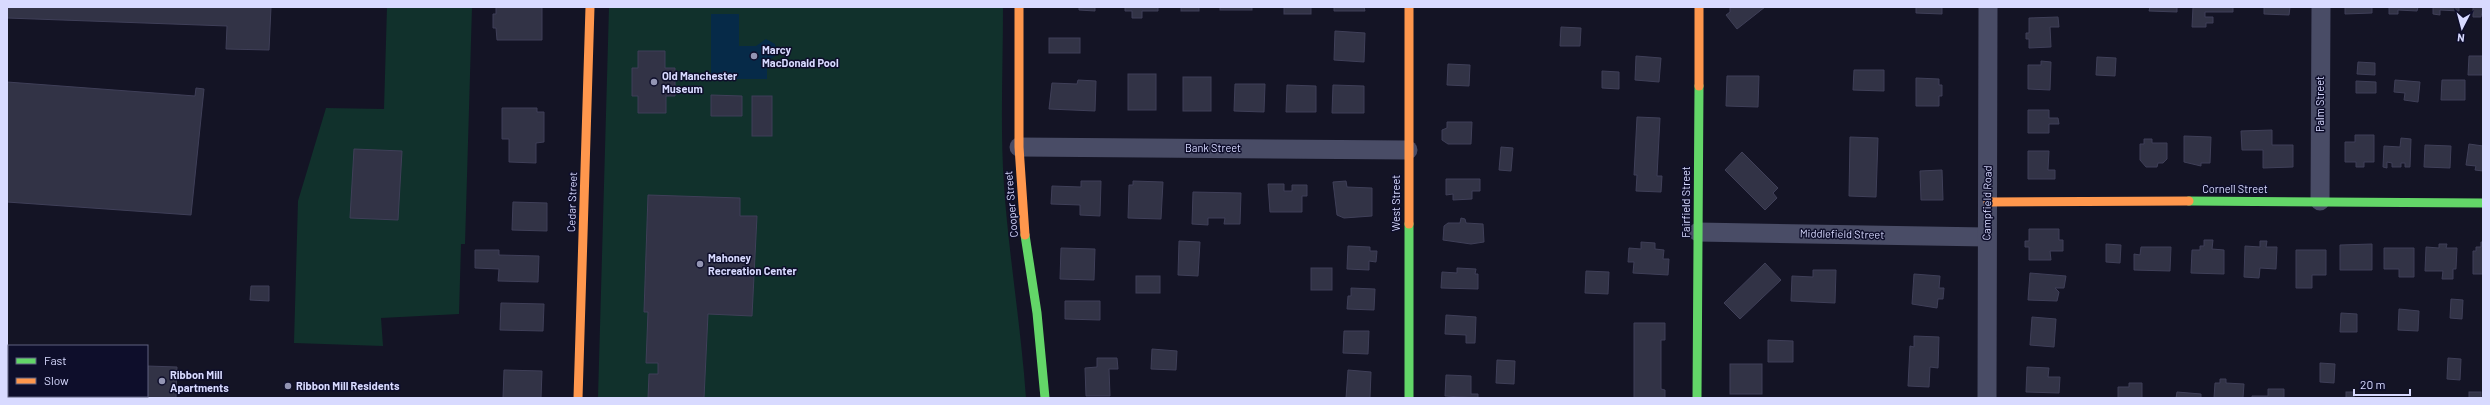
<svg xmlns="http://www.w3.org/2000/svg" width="2490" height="405" font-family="Barlow,sans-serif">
  <rect width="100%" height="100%" fill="#141425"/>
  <g fill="#11312c">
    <path d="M387 7H472L465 244H461L459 314 381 318 383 346 294 343 298 201 326 108 384 109Z"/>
    <path d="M609 7H1003C1003 67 1000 127 1004 186 1009 257 1021 327 1026 398H598Z"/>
  </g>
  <path fill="#062a48" d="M711 14H739V46H756L766 39 775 44 777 55 767 61V79H711Z"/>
  <g fill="#323346" stroke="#3f3f58">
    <path d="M7 7H271L269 50 226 49 227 26 7 18Z"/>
    <path d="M496 7H542V40H497L496 28H493V14H496Z"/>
    <path d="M1079 7H1095V11L1079 10Z"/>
    <path d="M1125 7H1158V11H1142V18H1132V11H1125Z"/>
    <rect x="1181" y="7" width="18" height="4"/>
    <rect x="1220" y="7" width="32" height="3"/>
    <rect x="1284" y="7" width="27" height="7"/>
    <path d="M1334 7H1364L1365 11H1334Z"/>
    <path d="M1730 7H1765L1737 29 1726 15 1730 12Z"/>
    <path d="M1916 7H1942V14L1916 13Z"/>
    <path d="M2150 7H2177V12L2149 11Z"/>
    <path d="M2193 7H2233V12H2205V17H2213V23H2206V27H2192Z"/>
    <path d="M2264 7H2290L2289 15 2264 14Z"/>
    <path d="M2345 7H2372V13L2345 14Z"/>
    <path d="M2389 7H2418L2417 11 2398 10V14H2389Z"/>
    <path d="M2433 7H2459V11L2440 10V15L2433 14Z"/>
    <path d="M2473 7H2483L2481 17H2473Z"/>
    <path d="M2058 17 2059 27H2050L2051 47 2029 48V39H2026V33H2029V18Z"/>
    <path d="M1561 27 1581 28 1580 46H1560Z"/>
    <path d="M1335 31 1365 33 1364 62 1334 60Z"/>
    <rect x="1049" y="38" width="31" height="15"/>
    <path d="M638 51H665V68H675V96H666V113H638V96H632V68H638Z"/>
    <path d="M1636 56 1661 58 1659 82 1635 80Z"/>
    <path d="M2469 56H2483V75H2468Z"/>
    <path d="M2097 57 2116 58 2115 76 2096 75Z"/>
    <path d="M2041 61 2051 62 2050 90 2028 89V65H2041Z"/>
    <path d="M2358 62 2375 63V75L2357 74Z"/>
    <path d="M1448 64 1470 65 1469 86 1447 85Z"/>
    <path d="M1854 70H1884V91L1853 90Z"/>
    <path d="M1602 71 1619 72V89L1602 88Z"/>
    <rect x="1128" y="74" width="28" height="36"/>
    <path d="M1727 76H1759L1758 107 1726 106Z"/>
    <rect x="1183" y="77" width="28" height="34"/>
    <path d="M1916 78 1939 79V85H1942V96H1939V106H1916Z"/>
    <path d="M1078 80 1096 81 1095 111 1049 109 1052 83 1077 84Z"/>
    <path d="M2395 80 2420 82 2418 102 2404 100 2405 93 2394 92Z"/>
    <path d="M2442 80H2465V100H2441Z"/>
    <path d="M2356 81 2376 82V93H2356Z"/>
    <path d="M7 82 195 96 196 88 204 89 191 215 7 202Z"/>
    <path d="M1235 84H1265L1264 112 1234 111Z"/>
    <path d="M1287 85 1316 86V112H1286Z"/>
    <path d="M1333 85 1364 86V113H1332Z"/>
    <path d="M711 95 742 96V116H711Z"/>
    <rect x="752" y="96" width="20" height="40"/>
    <path d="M502 108H537V112H544V142L536 143V163L509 162V139H502Z"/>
    <path d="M2028 110H2049V118H2058L2059 124H2049V133H2028Z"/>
    <path d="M1637 117 1660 118 1657 176H1662L1661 192 1636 191 1637 175H1634Z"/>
    <path d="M1447 122H1472L1471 144H1448L1442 140V130L1447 128Z"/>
    <path d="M2272 130V145H2293V167L2263 168V150H2242L2241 131Z"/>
    <path d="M2355 135H2374V162H2364V167H2356V162H2345V142H2355Z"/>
    <path d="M2184 136 2211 137 2210 163H2201V166L2184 162Z"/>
    <path d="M1850 137 1878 138 1876 197 1849 196Z"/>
    <path d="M2401 138 2411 139 2410 167H2405V163H2401V167H2392V163L2387 162V168L2383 167 2384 146 2400 147Z"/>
    <path d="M2144 139H2152V143H2167V159L2163 163H2158L2157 167H2146L2140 160V144H2144Z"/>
    <path d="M2469 144 2483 146V171L2475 170 2476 166 2466 165Z"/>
    <path d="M2425 145 2451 146 2450 168 2424 167Z"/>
    <path d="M1501 147 1513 148 1511 171 1499 170Z"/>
    <path d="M354 149 402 151 398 220 350 218Z"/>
    <path d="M2028 151H2049L2048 170H2055V179H2028Z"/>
    <path d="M1742 152 1778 188 1773 193 1777 198 1765 210 1725 170Z"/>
    <path d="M1942 170 1943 200H1921L1920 171Z"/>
    <path d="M1446 179H1480V191H1472V199L1453 200V194L1446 195Z"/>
    <path d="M1081 181H1101L1100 216 1080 215V205L1051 204 1052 186 1081 187Z"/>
    <path d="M1133 181 1163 182 1161 219 1128 218 1129 185H1133Z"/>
    <path d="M1346 181 1347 187 1372 188V216L1344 218 1337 215 1333 182Z"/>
    <path d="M1268 184H1284V191H1292V185H1307V196H1302V212H1270Z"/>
    <path d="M1193 192 1241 193 1240 224H1224L1225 218H1208V225L1192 224Z"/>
    <path d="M648 195 740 198V216H757L752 316 708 314 704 398H648L649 374H658V363H646L648 312H644Z"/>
    <path d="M513 202 547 203V231L512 230Z"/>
    <path d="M1461 218 1465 219 1466 223 1483 224 1484 242 1471 244 1443 240 1444 226 1448 223H1460Z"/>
    <path d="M2029 229H2059V240H2063V251H2050L2051 260H2029V247H2025V241H2029Z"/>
    <path d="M2204 240H2213L2212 249 2224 250V274L2191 273 2192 250H2200V246H2204Z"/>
    <path d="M1179 241 1200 242 1198 276 1178 275Z"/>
    <path d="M2260 241H2267L2266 247H2277L2276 269 2260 268 2259 278 2244 277 2245 246 2260 247Z"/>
    <path d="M1641 242 1655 243V249L1664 250 1663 259H1669L1668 275 1633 273 1634 262H1628L1629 248 1641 249Z"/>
    <path d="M2481 242H2483V274H2473V251H2476V247H2481Z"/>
    <path d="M2106 244 2121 245 2120 263 2106 262Z"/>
    <path d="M2372 244V270H2340V245Z"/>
    <path d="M2439 244H2447L2446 248H2457L2456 269H2453V279H2442L2443 271H2425L2426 247 2439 248Z"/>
    <path d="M1348 246 1370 247V251H1377L1376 262 1369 261V270L1347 269Z"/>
    <path d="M2141 247H2171L2170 271 2134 270V254L2140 255Z"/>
    <path d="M1061 248 1095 249 1094 280 1060 279Z"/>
    <path d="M2384 248H2414V277H2399V269H2384Z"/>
    <path d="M475 250H499V255L539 256 538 282 498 281 499 269 475 268Z"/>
    <path d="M2296 250H2326V275H2312V288H2296Z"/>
    <path d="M1765 263 1781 280 1740 319 1724 303Z"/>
    <rect x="1311" y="268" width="21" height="22"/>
    <path d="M1457 268 1476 269 1475 274H1478V289L1441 288 1442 272 1457 273Z"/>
    <path d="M1813 270H1836L1835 303 1791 301 1792 276 1813 277Z"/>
    <path d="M1586 271 1609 272 1608 294 1585 293Z"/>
    <path d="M2030 273 2066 276 2064 288H2055L2059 292 2057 301 2028 300Z"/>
    <path d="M1914 274 1940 276 1939 288H1944L1943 299H1938L1937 308 1912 304Z"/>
    <rect x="1136" y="276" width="24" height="17"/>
    <path d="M251 286H269V301L250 300Z"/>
    <path d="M1351 288 1375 289 1374 310 1347 309 1348 296H1351Z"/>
    <path d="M2451 299 2463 300 2462 319 2450 318Z"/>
    <path d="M1065 301H1100V320L1065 319Z"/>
    <path d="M501 303 544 304 543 331 500 330Z"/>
    <path d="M2399 309 2419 311 2418 331 2398 330Z"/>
    <path d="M2341 313 2357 314V332H2340Z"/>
    <path d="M1446 315 1476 317 1475 343H1466V335L1445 334Z"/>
    <path d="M2032 317 2056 319 2054 347 2030 345Z"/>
    <path d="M1634 323H1665V340H1661V389L1665 390V398H1634Z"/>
    <path d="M1344 331H1369L1368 354 1343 353Z"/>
    <path d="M1914 336 1939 337 1938 368 1930 367 1929 387 1908 386 1910 346 1914 347Z"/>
    <path d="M1768 340 1793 341V362H1768Z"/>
    <path d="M1152 349 1177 351 1176 370 1151 369Z"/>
    <path d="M1097 358H1117L1118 369H1109L1110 396H1086L1085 368 1097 367Z"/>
    <path d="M2448 358 2461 359 2460 380 2447 379Z"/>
    <path d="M7 360H9V396H147V366L177 367 176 398H7Z"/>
    <path d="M1497 360 1515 361 1514 384 1496 383Z"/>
    <path d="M2320 363 2335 364 2334 383 2320 382Z"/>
    <rect x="1730" y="364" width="32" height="30"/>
    <path d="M2027 367 2049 368 2048 377H2060L2059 393 2026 392Z"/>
    <path d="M504 370 542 371 541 398H503Z"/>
    <path d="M1348 370 1371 372 1370 398H1346Z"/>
    <path d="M1446 375 1471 376V394H1478V398L1445 396Z"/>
    <path d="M2220 379H2226V383L2244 384 2243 398H2214L2215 383H2220Z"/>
    <path d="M2129 383H2142V398H2118V387H2129Z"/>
    <path d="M2268 389H2284V398H2252V396H2268Z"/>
    <path d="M2177 392 2201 394V398H2176Z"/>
    <rect x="2346" y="392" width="8" height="6"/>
    <rect x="2469" y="392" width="12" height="6"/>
  </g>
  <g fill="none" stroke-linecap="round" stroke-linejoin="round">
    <g stroke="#494c66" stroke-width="19">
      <path d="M1019 147 1408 150"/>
      <path d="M2320 201 2321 7"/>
      <path d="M1698 232 1986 237"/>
      <path d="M1987 398 1988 7"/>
    </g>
    <g stroke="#63d668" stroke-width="9">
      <path d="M2189 201 2483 203"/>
      <path d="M1409 224V398"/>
      <path d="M1025 235 1037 313 1045 398"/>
      <path d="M1697 398 1699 86"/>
    </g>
    <g stroke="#ff974d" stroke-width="9">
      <path d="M1019 7V147L1025 235"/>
      <path d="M1409 7V224"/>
      <path d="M1699 86V7"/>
      <path d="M1988 202 2189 201"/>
      <path d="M578 398 590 7"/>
    </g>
  </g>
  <g fill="#9395b3" stroke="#0e0e2b" stroke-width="1.5">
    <circle cx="754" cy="56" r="4"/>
    <circle cx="654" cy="82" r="4"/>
    <circle cx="700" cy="264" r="4"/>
    <circle cx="162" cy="381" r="4"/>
    <circle cx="288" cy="386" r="4"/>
  </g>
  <g text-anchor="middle" stroke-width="3" stroke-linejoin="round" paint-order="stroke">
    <g font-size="11" font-weight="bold" fill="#d8daff" stroke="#0e0e2b" text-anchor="start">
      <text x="762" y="54">Marcy<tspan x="762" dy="13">MacDonald Pool</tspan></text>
      <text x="662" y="80">Old Manchester<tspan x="662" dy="13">Museum</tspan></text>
      <text x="708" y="262">Mahoney<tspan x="708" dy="13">Recreation Center</tspan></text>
      <text x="170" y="379">Ribbon Mill<tspan x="170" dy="13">Apartments</tspan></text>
      <text x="296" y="390">Ribbon Mill Residents</text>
    </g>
    <g font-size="11" fill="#d8daff" stroke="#0e0e2b">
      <text transform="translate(2320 104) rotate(-90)" y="4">Palm Street</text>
      <text x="1213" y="152">Bank Street</text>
      <text x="2235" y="193">Cornell Street</text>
      <text transform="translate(572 202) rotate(-88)" y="4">Cedar Street</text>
      <text transform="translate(1686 202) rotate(-90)" y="4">Fairfield Street</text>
      <text transform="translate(1396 203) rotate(-90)" y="4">West Street</text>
      <text transform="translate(1987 203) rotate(-89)" y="4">Campfield Road</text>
      <text transform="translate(1011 204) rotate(-95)" y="4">Cooper Street</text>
      <text transform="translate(1842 234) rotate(1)" y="4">Middlefield Street</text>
    </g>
  </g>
  <rect width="2490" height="405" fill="none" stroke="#d8daff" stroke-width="16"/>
  <rect x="8" y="345" width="140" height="52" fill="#0e0e2b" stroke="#5f6080"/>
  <rect x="16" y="358" width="20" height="6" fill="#63d668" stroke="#5f6080"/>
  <text x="44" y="365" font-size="12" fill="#d8daff">Fast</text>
  <rect x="16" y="378" width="20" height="6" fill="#ff974d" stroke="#5f6080"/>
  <text x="44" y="385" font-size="12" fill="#d8daff">Slow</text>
  <g transform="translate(2462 28) rotate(186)" stroke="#0e0e2b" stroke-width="3" paint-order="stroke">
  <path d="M0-3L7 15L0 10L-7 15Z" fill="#d8daff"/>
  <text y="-6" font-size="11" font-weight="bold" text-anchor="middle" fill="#d8daff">N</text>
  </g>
  <path d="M2354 389v6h56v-6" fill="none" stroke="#d8daff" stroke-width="2"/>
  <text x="2360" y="389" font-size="12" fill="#d8daff" stroke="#0e0e2b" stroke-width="3" paint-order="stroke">20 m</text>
</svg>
